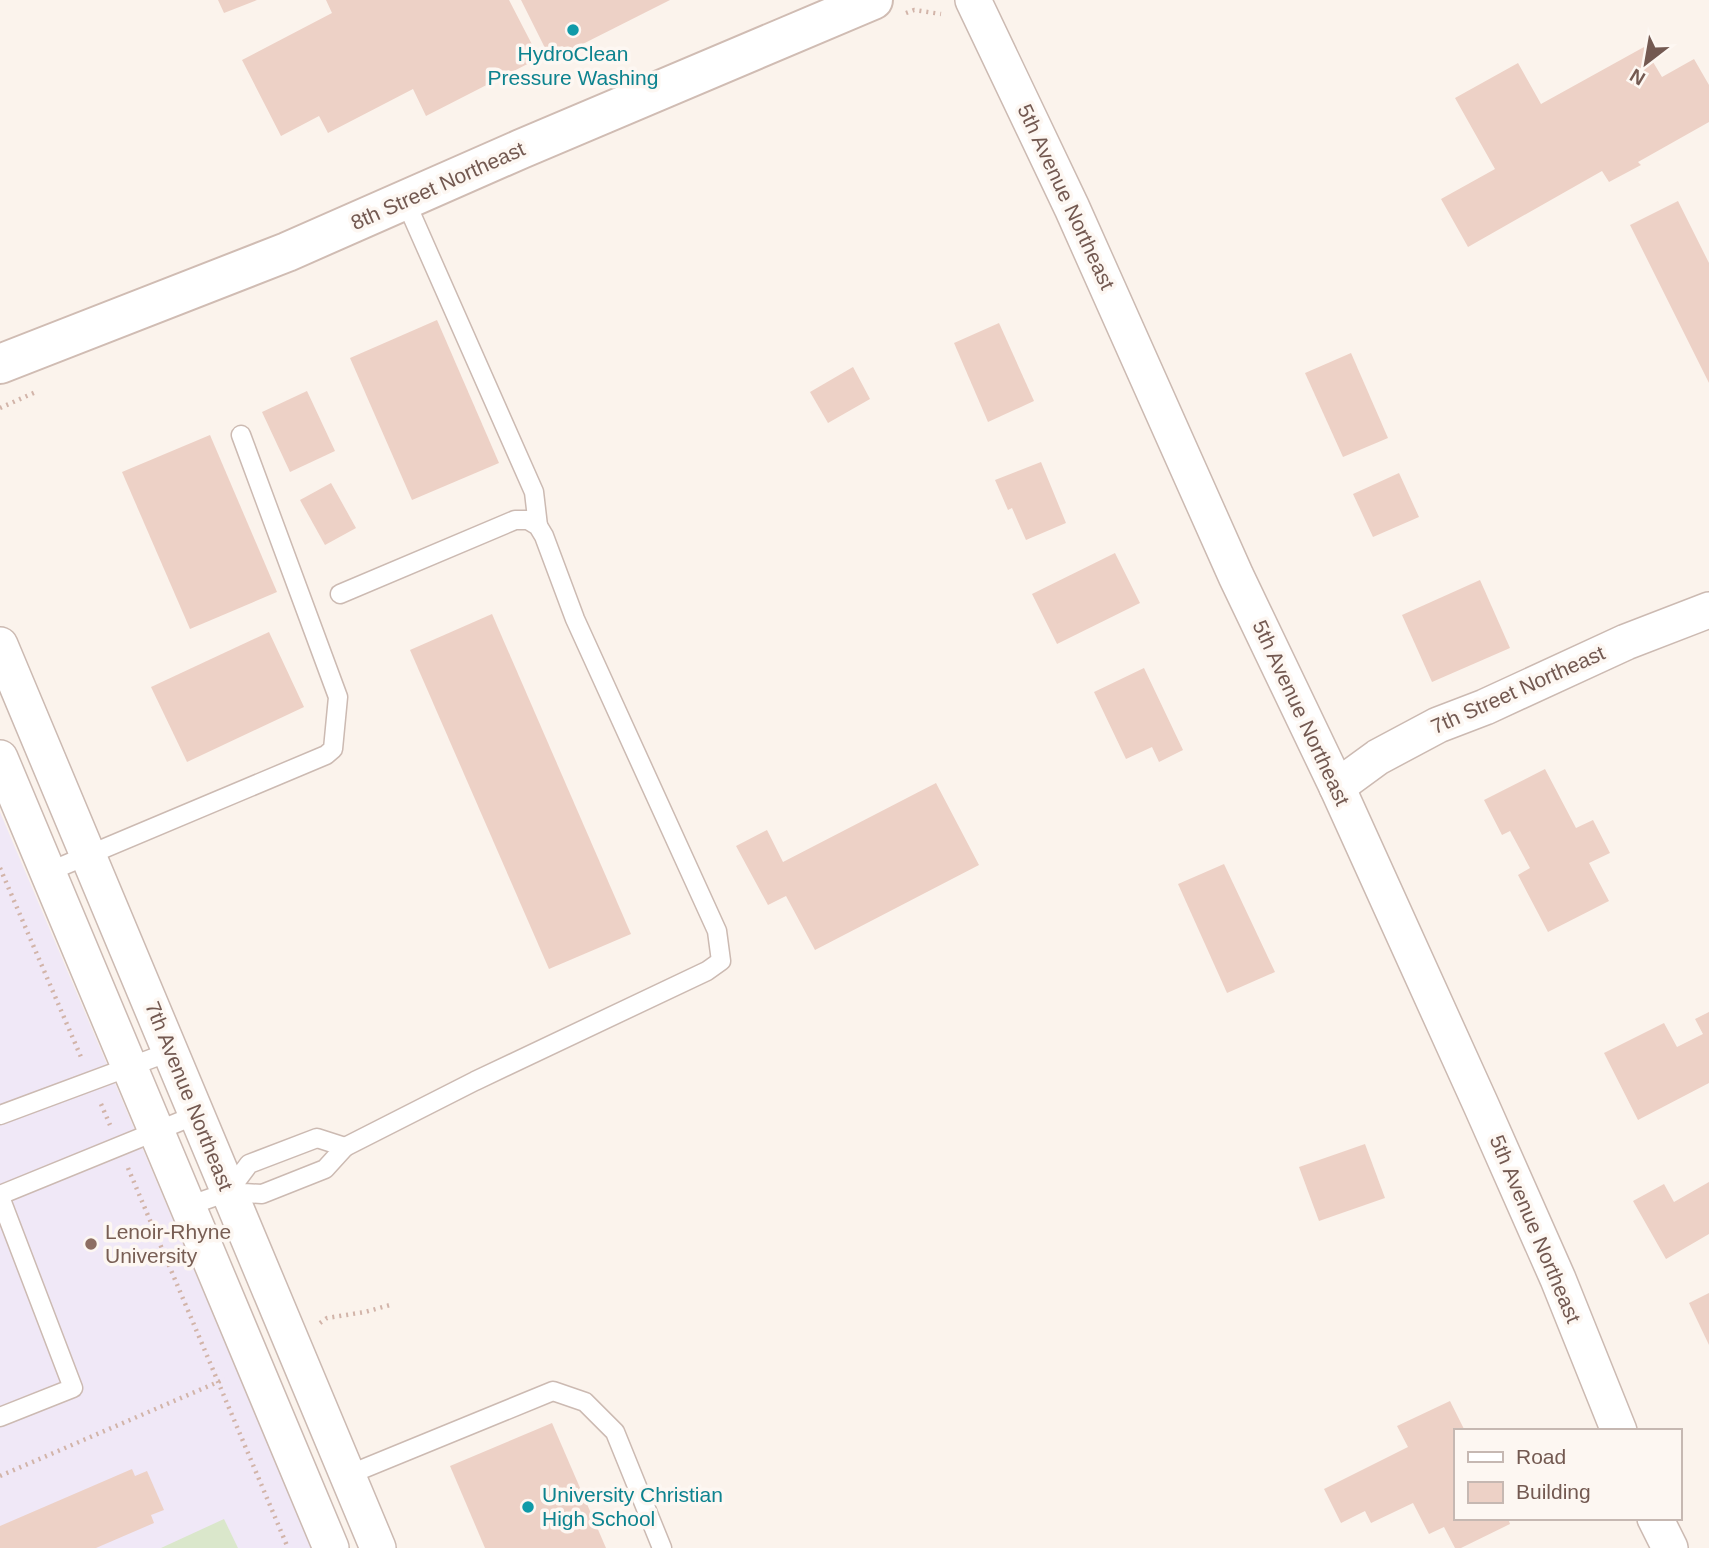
<svg xmlns="http://www.w3.org/2000/svg" width="1709" height="1548" font-family="Helvetica,sans-serif">
  <rect width="100%" height="100%" fill="#fbf3ec"/>
  <path fill="#f0e8f7" d="M0 812 98 1043 312 1548H0Z"/>
  <path fill="#dae7cb" d="M224 1519 238 1548H161Z"/>
  <g fill="#edd1c6">
    <path d="M218 0H257L224 13Z"/>
    <path d="M326 0H509L539 58 426 116 413 89 328 133 319 116 281 136 242 60 332 13Z"/>
    <path d="M521 0H670L551 60Z"/>
    <path d="M1644 47 1662 77 1694 59 1709 85V122L1638 162 1641 165 1609 182 1602 171 1468 247 1441 199 1495 169 1455 98 1518 63 1541 104Z"/>
    <path d="M1678 201 1709 263V383L1630 225Z"/>
    <path d="M437 320 499 463 412 500 350 358Z"/>
    <path d="M999 323 1034 401 988 422 954 343Z"/>
    <path d="M1351 353 1388 438 1343 457 1305 373Z"/>
    <path d="M853 367 870 399 828 423 810 392Z"/>
    <path d="M307 391 335 451 290 472 262 412Z"/>
    <path d="M210 435 277 592 190 629 122 472Z"/>
    <path d="M1041 462 1066 523 1026 540 1012 508 1008 510 995 480Z"/>
    <path d="M1399 473 1419 517 1373 537 1353 494Z"/>
    <path d="M331 483 356 528 325 545 300 500Z"/>
    <path d="M1115 553 1140 603 1057 644 1032 594Z"/>
    <path d="M1480 580 1510 648 1432 682 1402 615Z"/>
    <path d="M492 614 631 934 549 969 410 650Z"/>
    <path d="M269 632 304 707 187 762 151 687Z"/>
    <path d="M1144 668 1183 750 1159 762 1152 747 1126 759 1094 692Z"/>
    <path d="M1545 769 1576 828 1593 820 1610 853 1589 863 1609 901 1548 932 1518 875 1530 868 1510 831 1502 835 1484 800Z"/>
    <path d="M936 783 979 865 815 950 786 896 768 905 736 846 767 830 783 862Z"/>
    <path d="M1224 864 1275 972 1227 993 1178 884Z"/>
    <path d="M1709 1012V1083L1638 1120 1604 1053 1664 1023 1677 1047 1703 1034 1695 1019Z"/>
    <path d="M1365 1144 1385 1198 1319 1221 1299 1167Z"/>
    <path d="M1709 1182V1234L1666 1259 1633 1201 1664 1184 1674 1202Z"/>
    <path d="M1709 1293V1345L1689 1303Z"/>
    <path d="M1450 1401 1465 1431H1455V1518H1508L1510 1524 1461 1548H1455L1444 1527 1429 1534 1413 1503 1371 1523 1365 1511 1341 1523 1324 1489 1408 1447 1397 1426Z"/>
    <path d="M552 1423 606 1548H485L450 1466Z"/>
    <path d="M132 1469 135 1476 147 1471 164 1510 151 1515 154 1523 96 1548H0V1526Z"/>
  </g>
  <g fill="none" stroke-linecap="round" stroke-linejoin="round">
    <g stroke="#ccbab2" stroke-width="21">
      <g id="service">
        <path d="M405 200 534 492 538 526"/>
        <path d="M340 594 515 520H528L538 526 544 536 575 619 717 931 721 961 707 971 475 1081 345 1147"/>
        <path d="M48 872 326 755 333 749 338 697 241 435"/>
        <path d="M0 1115 172 1051"/>
        <path d="M0 1195 196 1115"/>
        <path d="M0 1197 73 1388 0 1417"/>
        <path d="M188 1206 228 1192 262 1194 325 1169 345 1147 317 1138 249 1164 228 1192"/>
        <path d="M348 1475 553 1391 585 1402 615 1432 662 1548"/>
      </g>
    </g>
    <g stroke="#ccbab2" stroke-width="38">
      <g id="minor">
        <path d="M973 0 1072 208 1236 576 1337 787 1481 1105 1558 1279 1619 1431"/>
        <path d="M0 645 378 1548"/>
        <path d="M0 758 331 1548"/>
        <path d="M1337 787 1378 757 1438 725 1485 707 1626 642 1709 610"/>
        <path d="M1655 1518 1670 1548"/>
      </g>
    </g>
    <g stroke="#d0bcb3" stroke-width="42">
      <path id="secondary" d="M0 364 287 252 521 149 873 0"/>
    </g>
    <g stroke="#d2b4a9" stroke-width="4.5" stroke-dasharray="2 5" stroke-linecap="butt">
      <path d="M906 13 914 10 941 14"/>
      <path d="M0 408 38 391"/>
      <path d="M0 868 81 1057"/>
      <path d="M101 1104 110 1125"/>
      <path d="M128 1168 288 1548"/>
      <path d="M320 1323 327 1318 365 1312 390 1305"/>
      <path d="M0 1476 225 1379"/>
    </g>
    <use href="#service" stroke="#fff" stroke-width="18"/>
    <use href="#minor" stroke="#fff" stroke-width="35"/>
    <use href="#secondary" stroke="#fff" stroke-width="38"/>
  </g>
  <g fill="#0f9aa8" stroke="#fdf7f2" stroke-width="2.5">
    <circle cx="573" cy="30" r="7"/>
    <circle cx="528" cy="1507" r="7"/>
  </g>
  <circle fill="#8d6e63" stroke="#fdf7f2" stroke-width="2.5" cx="91" cy="1244" r="7"/>
  <g text-anchor="middle" stroke-width="7" stroke-linejoin="round" paint-order="stroke">
    <g font-size="21" fill="#0d838f" stroke="#fdf7f2">
      <text x="573" y="61">HydroClean<tspan x="573" dy="24">Pressure Washing</tspan></text>
      <text x="542" y="1502" text-anchor="start">University Christian<tspan x="542" dy="24">High School</tspan></text>
    </g>
    <g font-size="21" fill="#735951" stroke="#fdf7f2">
      <text transform="translate(438 186) rotate(-24)" y="7">8th Street Northeast</text>
      <text transform="translate(1066 197) rotate(65)" y="7">5th Avenue Northeast</text>
      <text transform="translate(1518 690) rotate(-24)" y="7">7th Street Northeast</text>
      <text transform="translate(1301 713) rotate(65)" y="7">5th Avenue Northeast</text>
      <text transform="translate(189 1096) rotate(68)" y="7">7th Avenue Northeast</text>
      <text transform="translate(1535 1229) rotate(67)" y="7">5th Avenue Northeast</text>
    </g>
    <g font-size="21" fill="#785e54" stroke="#fdf7f2" text-anchor="start">
      <text x="105" y="1239">Lenoir-Rhyne<tspan x="105" dy="24">University</tspan></text>
    </g>
  </g>
  <rect x="1454" y="1429" width="228" height="91" fill="#fdf7f2" stroke="#c6b8b2" stroke-width="2"/>
  <rect x="1468" y="1452" width="35" height="10" fill="#ffffff" stroke="#c6b8b2" stroke-width="2"/>
  <text x="1516" y="1464" font-size="21" fill="#735951">Road</text>
  <rect x="1468" y="1482" width="35" height="21" fill="#edd1c6" stroke="#c6b8b2" stroke-width="2"/>
  <text x="1516" y="1499" font-size="21" fill="#735951">Building</text>
  <g transform="translate(1646 63) rotate(211)" stroke="#fdf7f2" stroke-width="5" paint-order="stroke">
  <path d="M0-5L12 26L0 18L-12 26Z" fill="#735951"/>
  <text y="-10" font-size="19" font-weight="bold" text-anchor="middle" fill="#735951">N</text>
  </g>
</svg>
